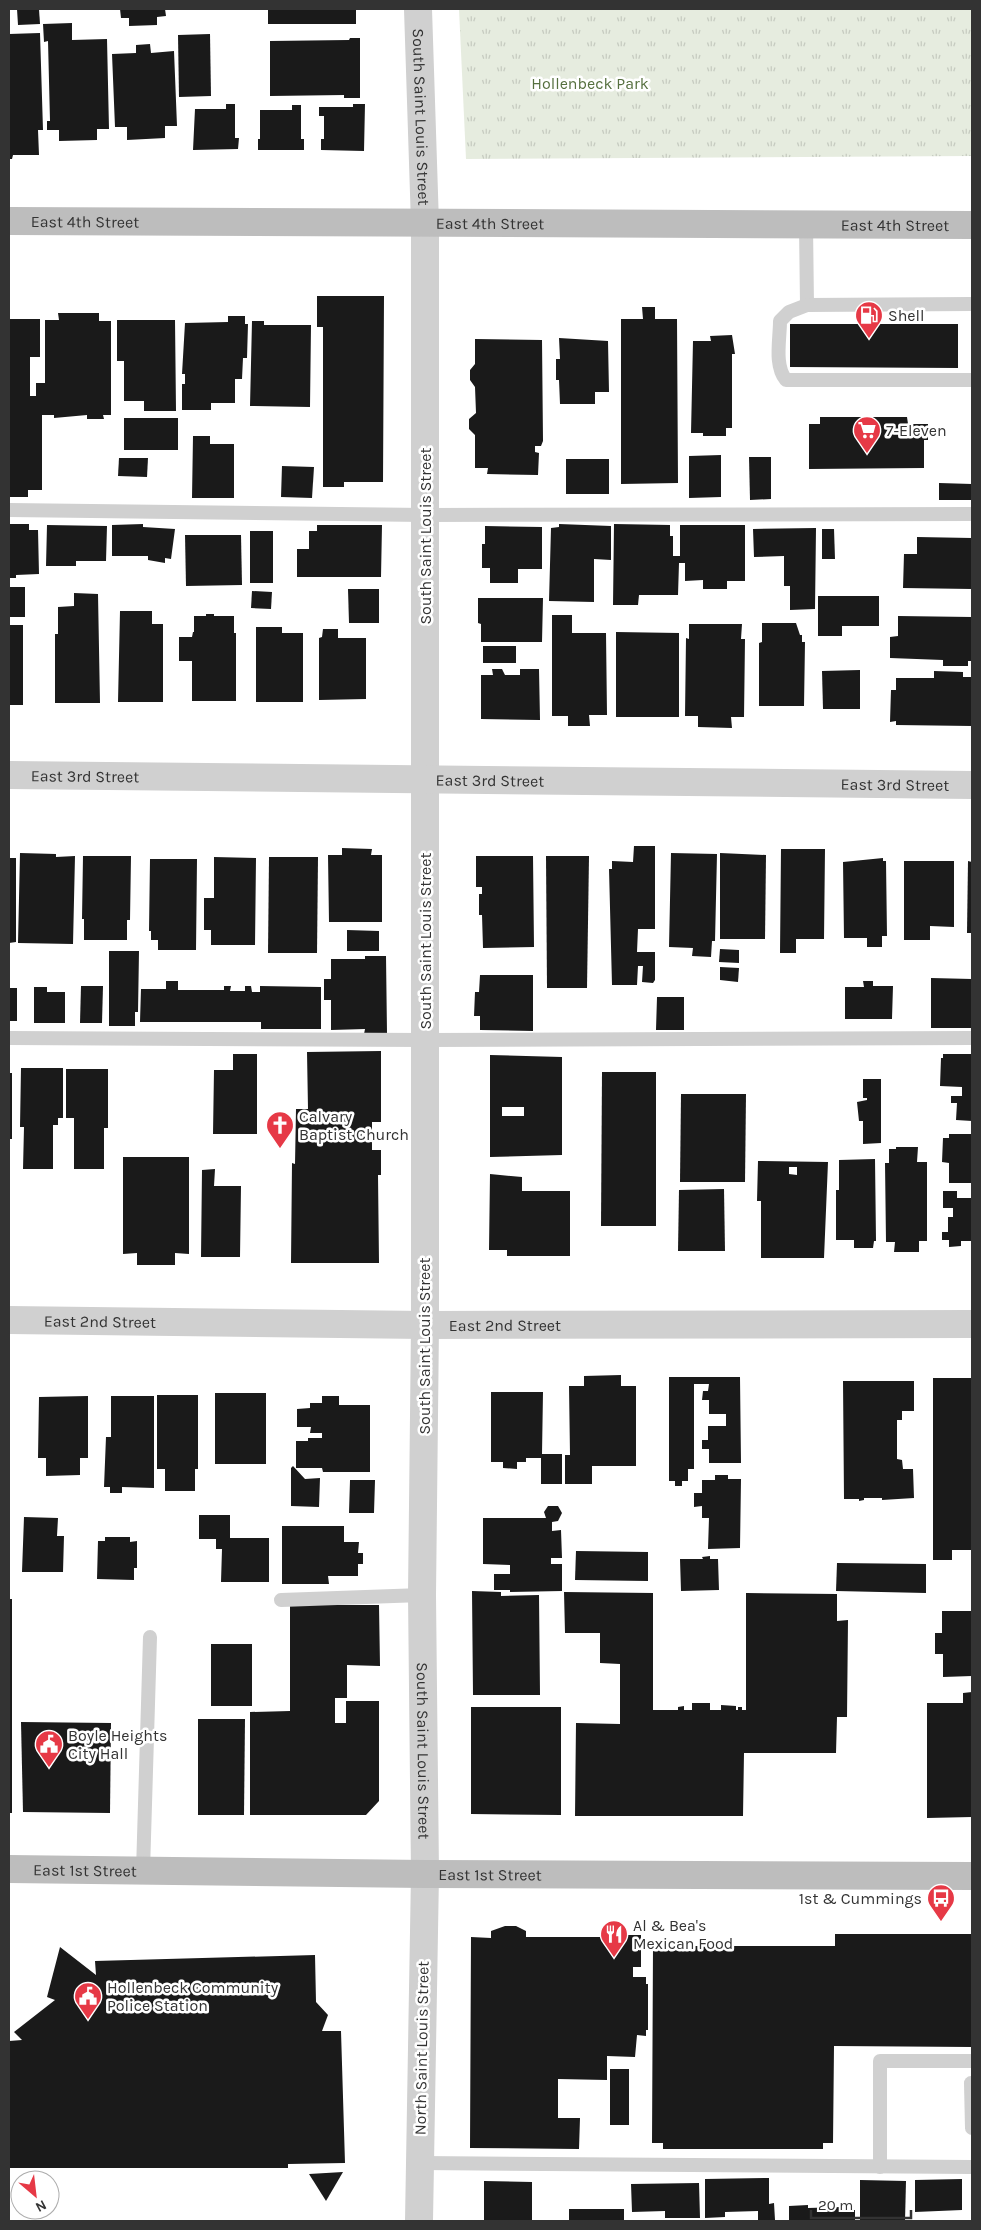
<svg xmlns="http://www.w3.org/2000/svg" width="981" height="2230" font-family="Karla,sans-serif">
  <defs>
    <pattern id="park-tufts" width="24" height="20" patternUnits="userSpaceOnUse" patternTransform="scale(1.25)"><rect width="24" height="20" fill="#e6ecdf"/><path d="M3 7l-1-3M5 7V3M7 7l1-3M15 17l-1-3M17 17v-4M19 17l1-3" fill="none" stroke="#c6cbc0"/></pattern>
  </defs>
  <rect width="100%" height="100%" fill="#fff"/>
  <path fill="url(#park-tufts)" d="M459 9H972V156L466 159Z"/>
  <g fill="#1a1a1a" fill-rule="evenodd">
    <path d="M17 9H39L40 24 18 25Z"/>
    <path d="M120 9H165L166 16 157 17V25L129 26V18H121Z"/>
    <rect x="268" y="9" width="88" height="15"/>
    <path d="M72 23V40L107 39 109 129H97V140L59 141V130H47V121H50L48 41 44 42 43 24Z"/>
    <path d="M40 33 43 130H38L39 155H13L12 159H9V34Z"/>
    <path d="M210 34 211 96 179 97 178 35Z"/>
    <path d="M350 38H360V98H344V95L270 96V41L349 40Z"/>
    <path d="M150 44 151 53 174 51 177 126H165V138L127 140V127H115L112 54 136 53V45Z"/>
    <path d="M226 104H235V138H239L238 149 193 150 195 109H226Z"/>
    <path d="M353 104H365L364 151 321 150V139H324V116H319V107H353Z"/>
    <path d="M292 105H301V139H304V150H258V139H260V110H292Z"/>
    <path d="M317 296H384L383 482H344V487H323V327H317Z"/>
    <path d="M642 307H655V319H677L678 483 621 484V319H643Z"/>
    <path d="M58 313H99V321H111V415H103L104 419H87V415L54 418V415H42V490H28V497H9V319H40V357H30V396H36V383H45V320H59Z"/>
    <path d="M228 316H245V324H248L247 358H243L242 379H235V403H211V410H182V384H185V374H182L185 323 228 322Z"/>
    <path d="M117 320H175L176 411H144V401H124V361H117Z"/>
    <path d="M252 321H264V325H311L310 407 250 406Z"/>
    <path d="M790 324H958V368L790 367Z"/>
    <path d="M732 335 735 354H732V428H726V436H703V433H691L693 341H711L710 336Z"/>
    <path d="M559 338 608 341 609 392H595V404H560L559 380H556V359H560Z"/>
    <path d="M475 339 542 340 543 441 541 446H535V452L539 453 538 475 487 474 488 468H475V435L469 429V419L476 413 475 387 470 380V370L475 364Z"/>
    <path d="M820 417H907L908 424H928V440H924V468L809 469V424H820Z"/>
    <rect x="124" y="418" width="54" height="32"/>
    <path d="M193 436H210V444H234V498H192Z"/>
    <path d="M721 455V497L689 498V456Z"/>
    <path d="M749 457H771V499L750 500Z"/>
    <path d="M119 458H148L147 477 118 476Z"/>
    <rect x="566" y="459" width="43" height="35"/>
    <path d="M282 466 314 467 312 498 281 497Z"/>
    <path d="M939 483 972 484V500H939Z"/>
    <path d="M9 524H29V530H38L39 574 16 575V578H9Z"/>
    <path d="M143 524V527L175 529 171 559 165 558V563L148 560V556H112V525Z"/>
    <path d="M559 524 611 526V560L594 559V602L549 601 551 528 559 527Z"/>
    <path d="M614 524 670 525V536H673V556H680V525H745V581H727V589H703V580L685 581V563H679L678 595H639L638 605H613Z"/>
    <path d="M47 525 107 526 106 561H76V566H46Z"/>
    <path d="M317 525H382L381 577H297V549H309V531H317Z"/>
    <path d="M485 526 542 527V569H518V583H490V568H482V544H485Z"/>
    <path d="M816 528 815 609 790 610V586H784V556L754 557 753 529Z"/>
    <path d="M822 529H834L835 559H822Z"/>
    <rect x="250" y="531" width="23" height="52"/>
    <path d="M185 535H241L242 585 186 586Z"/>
    <path d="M917 537 972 538V589L903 588 904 554H917Z"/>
    <rect x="9" y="587" width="16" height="30"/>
    <path d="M348 589H379V623H349Z"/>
    <path d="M252 591 272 592 271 609 251 608Z"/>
    <path d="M74 593 98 594 100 703H55V634H58V607L74 606Z"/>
    <path d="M818 596H879V626H842V636H818Z"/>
    <path d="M478 598H543L542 642H481V624L478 623Z"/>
    <path d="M120 611H152V624H163V702H118Z"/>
    <path d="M206 614H214V616H234V633H236V701H192V661H179V637H192L193 632H194V616H206Z"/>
    <path d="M552 615H572V633H606L607 715H589L590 726H568V716H552Z"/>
    <path d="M898 616 972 617V661H968V666H943V660L890 658V637L898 636Z"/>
    <path d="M762 623H796L800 635H802V642H805L804 706H759V643L762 642Z"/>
    <path d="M689 624H742L741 639H745L744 717H731L732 728 698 727V716H685L686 638 689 639Z"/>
    <rect x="9" y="625" width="14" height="80"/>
    <path d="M256 627H282V633H303V702H256Z"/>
    <path d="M323 629H338V638H366V699L319 700V638L322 637Z"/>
    <path d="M616 632 679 633V717H616Z"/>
    <rect x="483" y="646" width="33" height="17"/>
    <path d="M492 669H502L505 675H520V669H539L540 720 481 719V675H493Z"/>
    <path d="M860 670V709H823L822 671Z"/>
    <path d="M934 671 963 672V677H972V726L896 725V721L890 722 891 690H896V678H934Z"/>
    <path d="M634 846H655V929H638L637 952H655V980L653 983 642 982 643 966H638L637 985H612L609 869H612V861L633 862Z"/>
    <path d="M342 848 372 849 371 855H382V922H329L328 855H342Z"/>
    <path d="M781 849H825L824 939H796V953H780Z"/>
    <path d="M20 853 56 854V857L75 856 73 944 18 943Z"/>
    <path d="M671 853 717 854 715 941H712L711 957 692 956 693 948 669 947Z"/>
    <path d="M720 853 766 855 765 939H720Z"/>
    <path d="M83 856H131L130 920H127V940H84V919H82Z"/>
    <path d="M476 856H533L534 947 483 948 482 915H479V894H482V887H476Z"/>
    <path d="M546 856H589L587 988H547Z"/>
    <path d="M214 857 256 858 255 945H211V930H204V898H214Z"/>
    <path d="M269 857H318L317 953H268Z"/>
    <path d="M9 858H16V942L9 943Z"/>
    <path d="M883 858V861H886L887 936H882V947H867V938H844L843 862Z"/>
    <path d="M150 859H197L196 950H158V940H151V931H149Z"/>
    <path d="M904 861H954V927L930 926V940H904Z"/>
    <path d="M968 861 972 862V933H967Z"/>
    <path d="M347 930 379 931V951H347Z"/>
    <path d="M720 949 739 950V963L719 962Z"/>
    <path d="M109 951H139L138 1012H135V1026H109Z"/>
    <path d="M365 956H386L387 1033 364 1034 365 1029 331 1030V1000H324V979H331V959H365Z"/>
    <path d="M720 967 739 968 738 982 720 980Z"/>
    <path d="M480 975H533V1031L480 1030V1016H474L475 992H479Z"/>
    <path d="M931 978 972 979V1028H931Z"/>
    <path d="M166 981H178V990H224V986H231L230 991H245V986H251L252 992H260V986L321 987V1029H261V1022H140L141 989H166Z"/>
    <path d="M863 981H873V986H893L892 1019H845V987H864Z"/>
    <path d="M81 986H103L102 1023H80Z"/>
    <path d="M34 987H47V992H65V1023H34Z"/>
    <rect x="9" y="988" width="8" height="33"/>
    <path d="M657 997H684V1030H656Z"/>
    <path d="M381 1051V1122H372V1150H381V1175H378L379 1263H291L292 1163 295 1164 296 1109H308L307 1052Z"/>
    <path d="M233 1054H257V1134H213L214 1070H233Z"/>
    <path d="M943 1054H972V1121L956 1120 957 1103H951V1096H962V1087L940 1086 941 1058H943Z"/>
    <path d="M490 1055 562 1057V1155L490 1157ZM502 1107H524V1116H502Z"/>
    <path d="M21 1068H63V1118H58V1125H53V1169H23L24 1127H20Z"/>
    <path d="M66 1069H108V1128H104V1169H74V1118H66Z"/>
    <path d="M602 1072H656V1226H601Z"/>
    <rect x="9" y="1073" width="3" height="66"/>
    <path d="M863 1079H881V1143L863 1144V1121H859L857 1102 867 1100V1098H863Z"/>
    <path d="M681 1094H746L745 1182H680Z"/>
    <path d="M949 1134H972V1183H949V1163L942 1162 943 1138H949Z"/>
    <path d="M896 1147H918L917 1162H927V1241H919V1252H894L895 1242H886L885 1163H889V1149H896Z"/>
    <path d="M123 1157H189V1254L175 1253V1265H137V1253L123 1254Z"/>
    <path d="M875 1159 876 1241H874L873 1248H854V1240H836V1190H839V1160Z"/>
    <path d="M758 1161 828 1162 824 1258H761V1201H757ZM789 1167H797V1175L789 1174Z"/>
    <path d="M215 1169 214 1186H241L240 1257H201L202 1170Z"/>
    <path d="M490 1174 522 1177V1191H570V1256H507V1250H489Z"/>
    <path d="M724 1189 725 1251H678L679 1190Z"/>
    <path d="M943 1191H957V1198H972V1241H961V1246L949 1247V1240H942V1232H948V1217H953V1208H943Z"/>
    <path d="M621 1375V1386H636V1466H592V1484H565V1455H570L569 1386H584V1376Z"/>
    <path d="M669 1377H740L741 1463H709V1449H702V1440H708V1426H726V1414H709V1400H702L703 1391H708L709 1384H694V1469H688V1481H682V1486H675V1481H669Z"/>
    <path d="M933 1378H972V1550H952V1560H933Z"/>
    <path d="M843 1381H914V1411H902V1420H897V1459L902 1460 903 1469H913L914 1498 882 1500V1498H864V1500L859 1501V1499H844Z"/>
    <path d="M491 1392H543L542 1454H562V1484H541V1458H526V1462H517V1469L503 1468V1462H491Z"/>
    <rect x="215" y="1393" width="51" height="71"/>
    <path d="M157 1395H198V1469H195V1491H165V1469H157Z"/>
    <path d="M88 1396V1458H80V1475L46 1476V1458H38L39 1397Z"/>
    <path d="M111 1396H154V1488L122 1487V1493H110V1487H104L106 1437H111Z"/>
    <path d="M322 1396H339V1405H370V1472H323L322 1468H296V1441H308V1438H322V1433H310L311 1427H297V1409L310 1408V1403H322Z"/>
    <path d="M293 1466 305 1479 320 1478 319 1507 291 1506V1468Z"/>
    <path d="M715 1475H728V1479H741L740 1548 708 1549 709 1518H702V1506L694 1507V1493H702V1480H715Z"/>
    <path d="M350 1480H375L374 1513H349Z"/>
    <path d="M548 1506H558L562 1513 558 1521 552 1522V1531L561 1530 562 1558H551V1564H562V1591L510 1592V1590H494V1574H510V1565L483 1564V1518H546L544 1512Z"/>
    <path d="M199 1515H230V1538H269V1582H221L222 1549H216V1539H199Z"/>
    <path d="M24 1517 58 1518 57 1536H64L63 1572H22Z"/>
    <path d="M282 1526H344V1542H359L358 1553H363V1564H358V1576H328L329 1584H282Z"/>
    <path d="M105 1537H130V1542L137 1541V1568H134V1580L97 1579 98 1541H105Z"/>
    <path d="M576 1551 648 1552V1581L575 1580Z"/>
    <path d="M710 1556V1559H718L719 1590 681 1591 680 1559H703L702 1557Z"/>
    <path d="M837 1563 926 1564V1593L836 1591Z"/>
    <path d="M472 1591 501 1592V1596L539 1595 540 1695H473Z"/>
    <path d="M564 1592 653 1593V1710H678V1707L684 1706V1710H692V1703H710V1710H721V1705L736 1706V1710H738V1707H742V1710H746V1593L837 1594V1621L848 1620 847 1717H837L836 1753H744L743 1816H575L576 1723 620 1724V1664L600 1663V1633H565Z"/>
    <rect x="9" y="1599" width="3" height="214"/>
    <path d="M290 1605H379L380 1666 347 1665V1698H335V1723H346V1701H379V1801L366 1815H250V1712L290 1711Z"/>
    <path d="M942 1611H972V1676L943 1677V1654H935V1633H942Z"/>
    <rect x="211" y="1644" width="41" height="62"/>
    <path d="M972 1692V1817L927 1818V1703H963V1693Z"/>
    <path d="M471 1707H561V1815L471 1814Z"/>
    <path d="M198 1719H245L244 1815H198Z"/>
    <path d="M21 1722 111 1723 110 1813 23 1812Z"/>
    <path d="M505 1926H516L526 1931V1937H606L608 1935H641V1967H633V1977H646V1984H648V2030H646V2036L637 2035 635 2057 607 2056V2080L558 2079V2118H580L579 2149 470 2148 471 1937 491 1938V1931Z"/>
    <path d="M835 1934H972V2047L834 2046 833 2143H823V2149H663V2143H652L653 1946H835Z"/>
    <path d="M60 1947 96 1975 95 1961 315 1955 316 2002 328 2015 322 2031H341L345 2163 288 2164V2168H9V2041L22 2040 14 2032 55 2000 47 1997Z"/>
    <rect x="610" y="2069" width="19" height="56"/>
    <path d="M343 2172 326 2201 309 2174Z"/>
    <path d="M769 2178V2204L774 2203 775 2220H758V2211L725 2212V2217L705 2218V2179Z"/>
    <path d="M962 2179V2210L915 2212V2180Z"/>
    <path d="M860 2180 906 2181 905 2221H860Z"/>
    <path d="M484 2181 532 2182V2221H484Z"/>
    <path d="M699 2183 700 2218H665V2211L632 2212 631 2184Z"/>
    <path d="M808 2205V2208L841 2207V2210H855V2221H789V2206Z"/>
    <rect x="569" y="2209" width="55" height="12"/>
  </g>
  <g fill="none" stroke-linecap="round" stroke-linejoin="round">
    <g stroke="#d0d0d0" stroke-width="14">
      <path d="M806 225 807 305 972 304"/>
      <path d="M807 305 789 312 780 321C780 340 774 365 786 380H972"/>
      <path d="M9 510 425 515 972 514"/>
      <path d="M9 1038 425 1040 972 1038"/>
      <path d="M281 1600 422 1595"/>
      <path d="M143 1871 150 1637"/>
      <path d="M971 2083 972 2128"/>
      <path d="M419 2163 972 2167"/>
      <path d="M880 2167V2061H972"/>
    </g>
    <g stroke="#d0d0d0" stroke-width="28">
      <path id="s1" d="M418 9 425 224V1325L422 1595 425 1874 419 2221"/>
      <path id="s2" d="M9 775 972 785"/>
      <path id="s3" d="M9 1320 425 1325 972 1324"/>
    </g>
    <g stroke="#bdbdbd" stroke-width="28">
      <path id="s4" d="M9 221 972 225"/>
      <path id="s5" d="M9 1869 425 1874 972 1876"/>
    </g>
  </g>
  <defs>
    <g id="fuel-pin" transform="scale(1.4375)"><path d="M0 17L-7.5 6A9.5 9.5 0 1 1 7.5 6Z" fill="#e63946" stroke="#fff"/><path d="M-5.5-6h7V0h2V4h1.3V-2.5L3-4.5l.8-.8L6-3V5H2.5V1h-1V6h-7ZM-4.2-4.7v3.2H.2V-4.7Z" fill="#fff"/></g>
    <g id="supermarket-pin" transform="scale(1.4375)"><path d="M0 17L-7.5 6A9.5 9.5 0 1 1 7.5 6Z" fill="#e63946" stroke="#fff"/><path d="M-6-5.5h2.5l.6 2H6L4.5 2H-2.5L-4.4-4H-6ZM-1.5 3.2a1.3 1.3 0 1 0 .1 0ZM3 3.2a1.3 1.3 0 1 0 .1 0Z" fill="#fff"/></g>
    <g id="church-pin" transform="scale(1.4375)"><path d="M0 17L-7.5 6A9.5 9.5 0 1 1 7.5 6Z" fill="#e63946" stroke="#fff"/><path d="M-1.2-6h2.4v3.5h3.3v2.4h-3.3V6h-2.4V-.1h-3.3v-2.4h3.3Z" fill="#fff"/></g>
    <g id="civic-pin" transform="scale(1.4375)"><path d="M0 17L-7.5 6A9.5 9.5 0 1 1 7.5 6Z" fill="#e63946" stroke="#fff"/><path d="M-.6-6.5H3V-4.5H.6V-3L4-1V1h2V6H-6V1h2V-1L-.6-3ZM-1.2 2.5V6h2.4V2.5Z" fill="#fff"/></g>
    <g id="bus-pin" transform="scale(1.4375)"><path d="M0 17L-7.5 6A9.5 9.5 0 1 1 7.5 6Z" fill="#e63946" stroke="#fff"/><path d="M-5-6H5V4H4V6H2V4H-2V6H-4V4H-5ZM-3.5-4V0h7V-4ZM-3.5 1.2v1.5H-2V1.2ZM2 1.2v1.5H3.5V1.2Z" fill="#fff"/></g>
    <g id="restaurant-pin" transform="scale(1.4375)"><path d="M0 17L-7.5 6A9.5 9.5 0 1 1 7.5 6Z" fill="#e63946" stroke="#fff"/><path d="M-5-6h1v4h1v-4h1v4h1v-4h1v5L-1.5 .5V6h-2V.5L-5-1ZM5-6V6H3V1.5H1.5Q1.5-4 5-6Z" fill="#fff"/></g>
  </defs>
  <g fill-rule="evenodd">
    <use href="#fuel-pin" x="869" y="315"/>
    <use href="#supermarket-pin" x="867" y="430"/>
    <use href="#church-pin" x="280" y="1125"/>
    <use href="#civic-pin" x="49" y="1744"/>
    <use href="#bus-pin" x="941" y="1898"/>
    <use href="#restaurant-pin" x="614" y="1934"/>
    <use href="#civic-pin" x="88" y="1996"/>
  </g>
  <g text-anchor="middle" stroke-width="5" stroke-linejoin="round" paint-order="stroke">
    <g font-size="16" fill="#56703f" stroke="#fff">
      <text x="590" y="89">Hollenbeck Park</text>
    </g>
    <g font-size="16" fill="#333" stroke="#fff">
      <text dy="6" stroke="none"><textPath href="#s1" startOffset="108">South Saint Louis Street</textPath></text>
      <text dy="6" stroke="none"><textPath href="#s4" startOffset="76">East 4th Street</textPath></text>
      <text dy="6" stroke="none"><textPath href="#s4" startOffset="481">East 4th Street</textPath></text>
      <text dy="6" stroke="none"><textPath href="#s4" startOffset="886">East 4th Street</textPath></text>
      <text transform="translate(425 536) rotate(-90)" y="6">South Saint Louis Street</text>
      <text dy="6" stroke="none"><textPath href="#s2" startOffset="76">East 3rd Street</textPath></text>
      <text dy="6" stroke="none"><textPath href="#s2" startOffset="481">East 3rd Street</textPath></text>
      <text dy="6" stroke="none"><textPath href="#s2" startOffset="886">East 3rd Street</textPath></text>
      <text transform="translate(425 941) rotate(-90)" y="6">South Saint Louis Street</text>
      <text dy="6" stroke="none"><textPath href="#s3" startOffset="91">East 2nd Street</textPath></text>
      <text dy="6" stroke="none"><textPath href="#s3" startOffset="496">East 2nd Street</textPath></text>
      <text transform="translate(424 1346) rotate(-90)" y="6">South Saint Louis Street</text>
      <text dy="6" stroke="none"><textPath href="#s1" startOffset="1742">South Saint Louis Street</textPath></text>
      <text dy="6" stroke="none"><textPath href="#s5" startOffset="76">East 1st Street</textPath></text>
      <text dy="6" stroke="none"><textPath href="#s5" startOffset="481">East 1st Street</textPath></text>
      <text transform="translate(421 2048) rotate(-89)" y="6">North Saint Louis Street</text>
    </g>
    <g font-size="16" fill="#333" stroke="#fff" text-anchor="start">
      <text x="888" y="321">Shell</text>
      <text x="886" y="436">7-Eleven</text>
      <text x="299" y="1122">Calvary<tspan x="299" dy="18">Baptist Church</tspan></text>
      <text x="68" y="1741">Boyle Heights<tspan x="68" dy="18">City Hall</tspan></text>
      <text x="922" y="1904" text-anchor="end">1st &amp; Cummings</text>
      <text x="633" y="1931">Al &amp; Bea's<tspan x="633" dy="18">Mexican Food</tspan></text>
      <text x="107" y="1993">Hollenbeck Community<tspan x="107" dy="18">Police Station</tspan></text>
    </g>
  </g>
  <rect width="981" height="2230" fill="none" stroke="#333333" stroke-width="20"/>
  <g transform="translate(35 2195) rotate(152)"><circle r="24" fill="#ffffff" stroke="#adadad"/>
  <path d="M0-4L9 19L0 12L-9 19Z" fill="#e63946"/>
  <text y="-8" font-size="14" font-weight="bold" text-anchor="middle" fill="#333333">N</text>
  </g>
  <path d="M811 2210v8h100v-8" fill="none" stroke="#333333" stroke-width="2.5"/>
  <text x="818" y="2210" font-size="15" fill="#333333" stroke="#ffffff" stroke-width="4" paint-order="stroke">20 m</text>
</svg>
